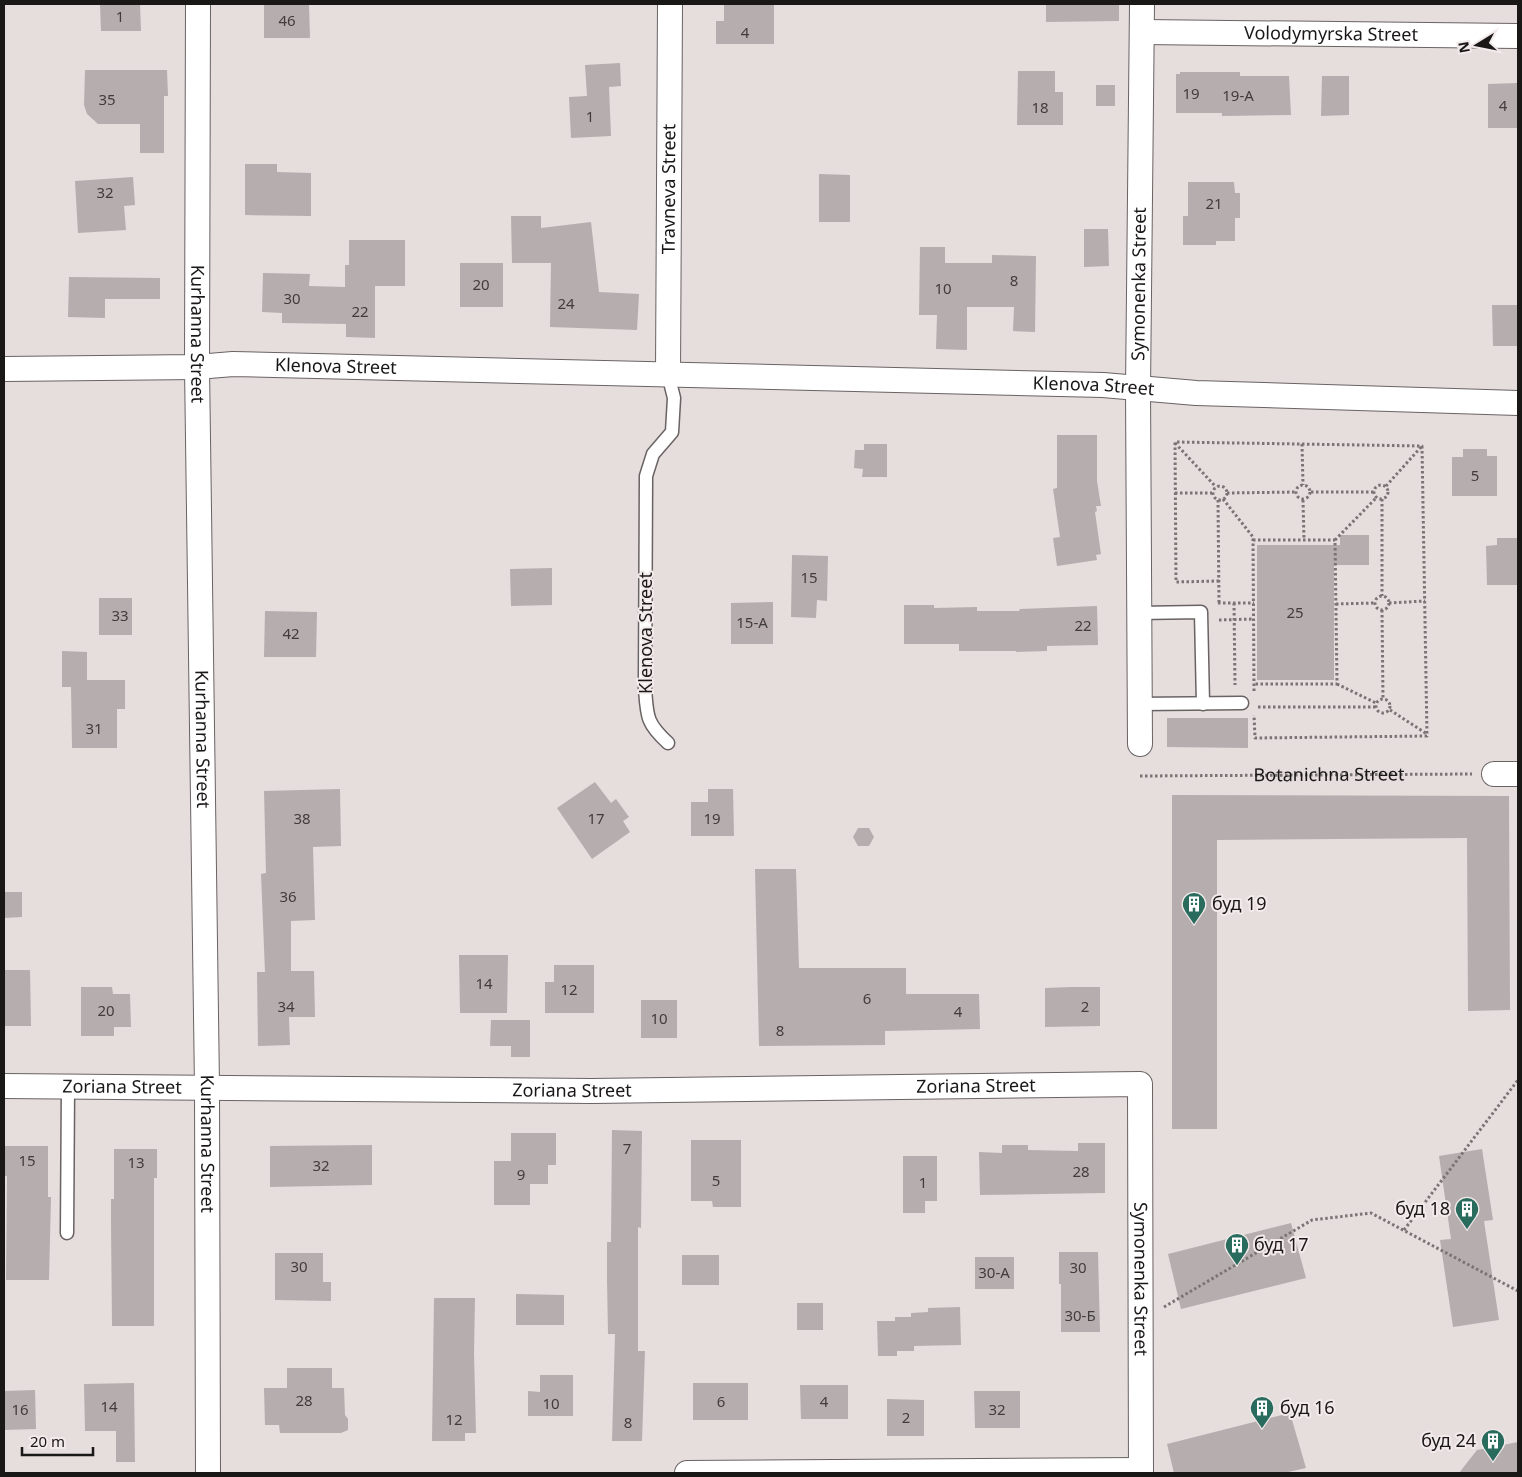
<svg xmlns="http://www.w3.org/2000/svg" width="1522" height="1477" font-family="'Noto Sans',sans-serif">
  <rect width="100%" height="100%" fill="#e6dddd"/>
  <g fill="#b6adae">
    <path d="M100 4H140L141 31H101Z"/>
    <path d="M264 4H309L310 38H264Z"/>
    <path d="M724 4H774V44H716V21H724Z"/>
    <path d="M1046 4H1119V21L1046 22Z"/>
    <path d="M620 63 621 86 609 87 611 136 571 138 569 97 587 96 585 65Z"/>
    <path d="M85 70H167L168 96H164V153H140V124H98L87 114 84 105Z"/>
    <path d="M1018 71H1055V92H1063V125H1017Z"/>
    <path d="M1180 72H1240V76H1289L1291 115 1222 116V113H1176V74H1180Z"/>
    <path d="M1322 76H1349V115L1321 116Z"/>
    <path d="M1518 83V128H1488V84Z"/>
    <rect x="1096" y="85" width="19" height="21"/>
    <path d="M245 164H277V172L311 173V216L245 215Z"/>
    <path d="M819 174 850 175V222H819Z"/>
    <path d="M133 177 135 205 124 206 126 230 78 233 75 181Z"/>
    <path d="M1188 182H1234L1235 193H1240V218H1235V241H1216V245H1183V216H1188Z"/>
    <path d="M511 216H541V228L591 222 599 292 639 294 637 330 550 327 551 263H512Z"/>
    <path d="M1084 229H1108L1109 266 1084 267Z"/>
    <path d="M349 240H405V286H375V338L346 337V324L282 323V313L262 312 263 273 310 274 309 286 345 287V265H349Z"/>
    <path d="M920 247H945V263H992V255L1036 256 1035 332 1013 331 1014 307H967V350L936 349 937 315H919Z"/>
    <rect x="460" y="263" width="43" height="44"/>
    <path d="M69 277 160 278V299H105V318L68 317Z"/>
    <path d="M1492 305H1518V346H1493Z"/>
    <path d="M1057 435H1097V481L1101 506H1096L1097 511 1095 512 1101 554 1096 555 1097 560 1057 566 1053 538 1060 537 1053 489 1057 488Z"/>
    <path d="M864 444H887V477H862L863 469 854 468 855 450H864Z"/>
    <path d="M1463 449H1487V456H1497V496H1452V457H1463Z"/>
    <path d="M1340 535H1369V565H1334V680H1257V545H1340Z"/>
    <path d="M1497 538H1518V585H1487L1486 546 1497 545Z"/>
    <path d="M792 555 828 556 827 601 817 600 816 618 791 617Z"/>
    <path d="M552 568V605L511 606 510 569Z"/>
    <rect x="99" y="598" width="33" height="37"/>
    <path d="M773 602V644H731V603Z"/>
    <path d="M904 605H934V608L977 607V611H1019L1020 609 1097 606 1098 645 1047 646V651L1016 652V651H959V644H904Z"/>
    <path d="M265 611 317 612 316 657H264Z"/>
    <path d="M62 651 87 652V680H125V709H117V748H72L71 687H62Z"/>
    <path d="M1167 718H1248V748L1167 747Z"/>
    <path d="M595 782 611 803 616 799 629 817 623 821 630 832 592 859 557 808Z"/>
    <path d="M340 789 341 846 313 847 315 920 291 921V971H314L315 1017H289L290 1045 258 1046 257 972H265L261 874 266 873 264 791Z"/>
    <path d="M708 789H733L734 836H691V802H708Z"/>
    <path d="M1172 795 1509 796 1510 1010 1468 1011 1467 838 1217 840V1129H1172Z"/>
    <path d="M858 828H869L874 837 869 846H858L853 837Z"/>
    <path d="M755 869H796L799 968H906V994H979L980 1029 885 1031V1045L759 1046Z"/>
    <path d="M4 892H22V917L4 918Z"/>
    <path d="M459 955H508L507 1013H460Z"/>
    <path d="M554 965H594V1013H545V982H554Z"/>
    <path d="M4 970H30L31 1026H4Z"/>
    <path d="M81 987H112L113 994H130L131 1027H114V1036H81Z"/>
    <path d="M1071 987H1100V1026L1045 1027V988Z"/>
    <rect x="641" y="1000" width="36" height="38"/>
    <path d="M491 1020H530V1057H511V1046H490Z"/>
    <path d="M612 1130 642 1131 641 1228 638 1227V1351H645L642 1441H612L615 1334H608L607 1280V1242H611Z"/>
    <path d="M511 1133H556V1165H548V1184H530V1205H494V1161H511Z"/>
    <path d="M691 1140H741V1207H713L712 1201H691Z"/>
    <path d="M1078 1143H1105V1193L980 1195 979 1152 1002 1153V1145H1028V1150L1078 1151Z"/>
    <path d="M372 1145V1185L270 1187V1146Z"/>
    <path d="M5 1146H48V1197H51L49 1280H6L7 1176H5Z"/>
    <path d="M114 1149H157V1178H154V1326H112L111 1226V1199H114Z"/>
    <path d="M1482 1149 1493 1220 1484 1221 1499 1320 1453 1327 1440 1240 1451 1239 1439 1156Z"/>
    <path d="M903 1156H937V1201H925V1213H903Z"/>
    <path d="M1291 1223 1306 1278 1181 1309 1168 1254Z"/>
    <path d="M1059 1252H1098L1100 1332H1061V1284H1059Z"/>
    <path d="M275 1253H323V1282H331V1301L275 1300Z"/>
    <rect x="682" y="1255" width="37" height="30"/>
    <rect x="975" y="1257" width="39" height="32"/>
    <path d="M516 1294 564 1295V1325H516Z"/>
    <path d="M434 1298H475L474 1353 476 1433H465V1441H432Z"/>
    <rect x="797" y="1303" width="26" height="27"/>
    <path d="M960 1307 961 1345 914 1346V1351H897V1356H878L877 1321H895V1317H911V1313L928 1312V1308Z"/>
    <path d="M287 1368H332V1388H344L345 1415 348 1419V1430L341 1433H280L279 1425H265L264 1388H287Z"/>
    <path d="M540 1375H573V1416H528V1391L540 1392Z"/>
    <path d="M134 1383 135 1462H116V1431H85L84 1384Z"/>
    <rect x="693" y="1383" width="55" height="37"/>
    <path d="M800 1385H848V1419H801Z"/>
    <path d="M35 1390 36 1429 4 1430V1391Z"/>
    <path d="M974 1391H1020V1428H975Z"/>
    <path d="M887 1399 924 1400V1436H887Z"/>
    <path d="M1290 1413 1306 1468 1284 1473H1174L1167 1444Z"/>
    <path d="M1518 1442V1473H1459L1477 1450Z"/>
  </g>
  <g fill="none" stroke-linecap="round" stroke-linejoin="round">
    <g stroke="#6a6363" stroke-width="15">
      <g id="service">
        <path d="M668 374 674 398 672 432 653 454 646 476 645 688C647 716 646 723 668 743"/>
        <path d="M1138 613 1201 612 1203 704"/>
        <path d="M1139 704 1242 703"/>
        <path d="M67 1233 68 1086"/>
      </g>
    </g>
    <g stroke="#6a6363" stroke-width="26">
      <g id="minor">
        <path id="s2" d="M198 4 197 367 207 1087 208 1473"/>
        <path id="s3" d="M1143 32 1518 36"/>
        <path id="s4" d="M4 369 197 367 233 364 1103 385 1196 393 1518 403"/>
        <path id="s5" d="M668 374 670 4"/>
        <path id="s6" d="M1140 744 1138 389 1142 4"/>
        <path d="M1494 774H1518"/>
        <path id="s7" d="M4 1086 592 1091 1140 1084 1141 1473"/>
        <path d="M687 1473 1141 1470"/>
      </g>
    </g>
    <g stroke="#7a7474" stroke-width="3" stroke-dasharray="2.5 2.5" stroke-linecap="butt">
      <path d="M1175 443 1216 487"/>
      <path d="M1302 444 1303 485"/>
      <circle cx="1303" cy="492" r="7"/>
      <circle cx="1381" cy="492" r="7"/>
      <circle cx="1220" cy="493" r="7"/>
      <path d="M1386 486 1422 446"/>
      <path d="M1311 492H1374"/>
      <path d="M1175 493H1212"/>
      <path d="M1227 493 1296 492"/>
      <path d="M1223 499 1253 537 1254 691"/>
      <path d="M1382 499V596"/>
      <path d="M1218 500 1219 603"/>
      <path d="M1303 500 1304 540"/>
      <path d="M1253 540H1335L1337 684H1254"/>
      <path d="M1335 540 1377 497"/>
      <path d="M1219 581 1176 582 1175 442 1422 446 1427 736 1255 738 1254 715"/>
      <circle cx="1382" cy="603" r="7"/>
      <path d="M1218 603H1254"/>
      <path d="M1234 603 1235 685"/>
      <path d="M1389 603 1425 601"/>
      <path d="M1336 604 1374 603"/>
      <path d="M1382 610 1383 699"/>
      <path d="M1219 620 1254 619"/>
      <path d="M1337 684 1376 703"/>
      <circle cx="1383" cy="706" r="7"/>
      <path d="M1258 707H1375"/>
      <path d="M1390 710 1427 734"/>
      <path id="s1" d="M1140 776 1472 774"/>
      <path d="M1404 1230 1518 1080"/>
      <path d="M1164 1307 1312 1220 1371 1213 1518 1291"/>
    </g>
    <use href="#service" stroke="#fff" stroke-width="12"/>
    <use href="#minor" stroke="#fff" stroke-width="24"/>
  </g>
  <defs>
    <g id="building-pin" transform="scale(1.25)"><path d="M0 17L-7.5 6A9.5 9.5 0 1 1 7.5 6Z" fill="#296c5d" stroke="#f3eaeb"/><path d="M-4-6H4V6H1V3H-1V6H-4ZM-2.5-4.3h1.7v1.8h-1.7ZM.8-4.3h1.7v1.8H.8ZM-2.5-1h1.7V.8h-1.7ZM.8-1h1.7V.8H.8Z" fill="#fff"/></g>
  </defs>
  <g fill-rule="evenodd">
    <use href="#building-pin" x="1194" y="904"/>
    <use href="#building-pin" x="1467" y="1209"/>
    <use href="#building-pin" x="1237" y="1245"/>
    <use href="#building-pin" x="1262" y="1408"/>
    <use href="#building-pin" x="1493" y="1441"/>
  </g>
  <g text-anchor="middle" stroke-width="4" stroke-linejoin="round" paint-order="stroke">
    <g font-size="15" fill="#413c3d">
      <text x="120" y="22">1</text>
      <text x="287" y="26">46</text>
      <text x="745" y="38">4</text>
      <text x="1191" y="99">19</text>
      <text x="1238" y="101">19-А</text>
      <text x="107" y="105">35</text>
      <text x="1503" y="111">4</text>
      <text x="1040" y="113">18</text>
      <text x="590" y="122">1</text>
      <text x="105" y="198">32</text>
      <text x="1214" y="209">21</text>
      <text x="1014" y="286">8</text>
      <text x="481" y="290">20</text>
      <text x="943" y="294">10</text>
      <text x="292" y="304">30</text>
      <text x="566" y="309">24</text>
      <text x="360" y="317">22</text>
      <text x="1475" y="481">5</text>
      <text x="809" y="583">15</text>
      <text x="1295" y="618">25</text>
      <text x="120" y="621">33</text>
      <text x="752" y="628">15-А</text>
      <text x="1083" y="631">22</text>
      <text x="291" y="639">42</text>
      <text x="94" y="734">31</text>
      <text x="302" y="824">38</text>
      <text x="596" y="824">17</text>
      <text x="712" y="824">19</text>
      <text x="288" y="902">36</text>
      <text x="484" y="989">14</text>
      <text x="569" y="995">12</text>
      <text x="867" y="1004">6</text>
      <text x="286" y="1012">34</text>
      <text x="1085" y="1012">2</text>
      <text x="106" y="1016">20</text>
      <text x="958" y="1017">4</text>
      <text x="659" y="1024">10</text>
      <text x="780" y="1036">8</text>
      <text x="627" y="1154">7</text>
      <text x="27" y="1166">15</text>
      <text x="136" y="1168">13</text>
      <text x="321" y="1171">32</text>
      <text x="1081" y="1177">28</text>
      <text x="521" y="1180">9</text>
      <text x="716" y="1186">5</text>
      <text x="923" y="1188">1</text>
      <text x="299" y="1272">30</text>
      <text x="1078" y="1273">30</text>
      <text x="994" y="1278">30-А</text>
      <text x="1080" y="1321">30-Б</text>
      <text x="304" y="1406">28</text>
      <text x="721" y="1407">6</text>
      <text x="824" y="1407">4</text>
      <text x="551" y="1409">10</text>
      <text x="109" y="1412">14</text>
      <text x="20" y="1415">16</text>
      <text x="997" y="1415">32</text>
      <text x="906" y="1423">2</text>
      <text x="454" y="1425">12</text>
      <text x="628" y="1428">8</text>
    </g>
    <g font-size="18" fill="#1a1717" stroke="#f3eaeb">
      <text dy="6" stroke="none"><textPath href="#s3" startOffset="188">Volodymyrska Street</textPath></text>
      <text dy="6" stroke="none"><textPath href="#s5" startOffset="185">Travneva Street</textPath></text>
      <text dy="6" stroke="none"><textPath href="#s6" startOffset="460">Symonenka Street</textPath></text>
      <text dy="6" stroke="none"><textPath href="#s2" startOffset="330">Kurhanna Street</textPath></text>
      <text dy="6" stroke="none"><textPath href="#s4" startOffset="332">Klenova Street</textPath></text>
      <text dy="6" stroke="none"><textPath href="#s4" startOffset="1090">Klenova Street</textPath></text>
      <text transform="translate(646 633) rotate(-90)" y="6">Klenova Street</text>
      <text dy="6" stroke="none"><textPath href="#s2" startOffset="735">Kurhanna Street</textPath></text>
      <text dy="6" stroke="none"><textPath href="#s1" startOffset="189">Botanichna Street</textPath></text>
      <text dy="6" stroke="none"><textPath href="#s7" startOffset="972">Zoriana Street</textPath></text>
      <text dy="6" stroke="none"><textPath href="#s7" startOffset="118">Zoriana Street</textPath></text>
      <text dy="6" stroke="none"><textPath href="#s7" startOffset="568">Zoriana Street</textPath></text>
      <text dy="6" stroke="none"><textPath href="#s2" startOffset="1140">Kurhanna Street</textPath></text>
      <text dy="6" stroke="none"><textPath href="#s7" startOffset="1331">Symonenka Street</textPath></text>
    </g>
    <g font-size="18" fill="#1a1717" stroke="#f3eaeb" text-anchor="start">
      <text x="1212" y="910">буд 19</text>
      <text x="1450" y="1215" text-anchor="end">буд 18</text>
      <text x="1254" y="1251">буд 17</text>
      <text x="1280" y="1414">буд 16</text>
      <text x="1476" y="1447" text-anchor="end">буд 24</text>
    </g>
  </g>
  <rect width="1522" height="1477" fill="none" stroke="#1a1717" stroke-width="10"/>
  <g transform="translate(1477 45) rotate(260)" stroke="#f3eaeb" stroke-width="4" paint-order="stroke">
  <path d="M0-4L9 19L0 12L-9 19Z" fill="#1a1717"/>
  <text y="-8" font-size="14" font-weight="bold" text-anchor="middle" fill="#1a1717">N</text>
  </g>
  <path d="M22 1447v8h71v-8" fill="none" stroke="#1a1717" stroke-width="2.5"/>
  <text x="30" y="1447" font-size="15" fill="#1a1717" stroke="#f3eaeb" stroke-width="4" paint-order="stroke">20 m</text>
</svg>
